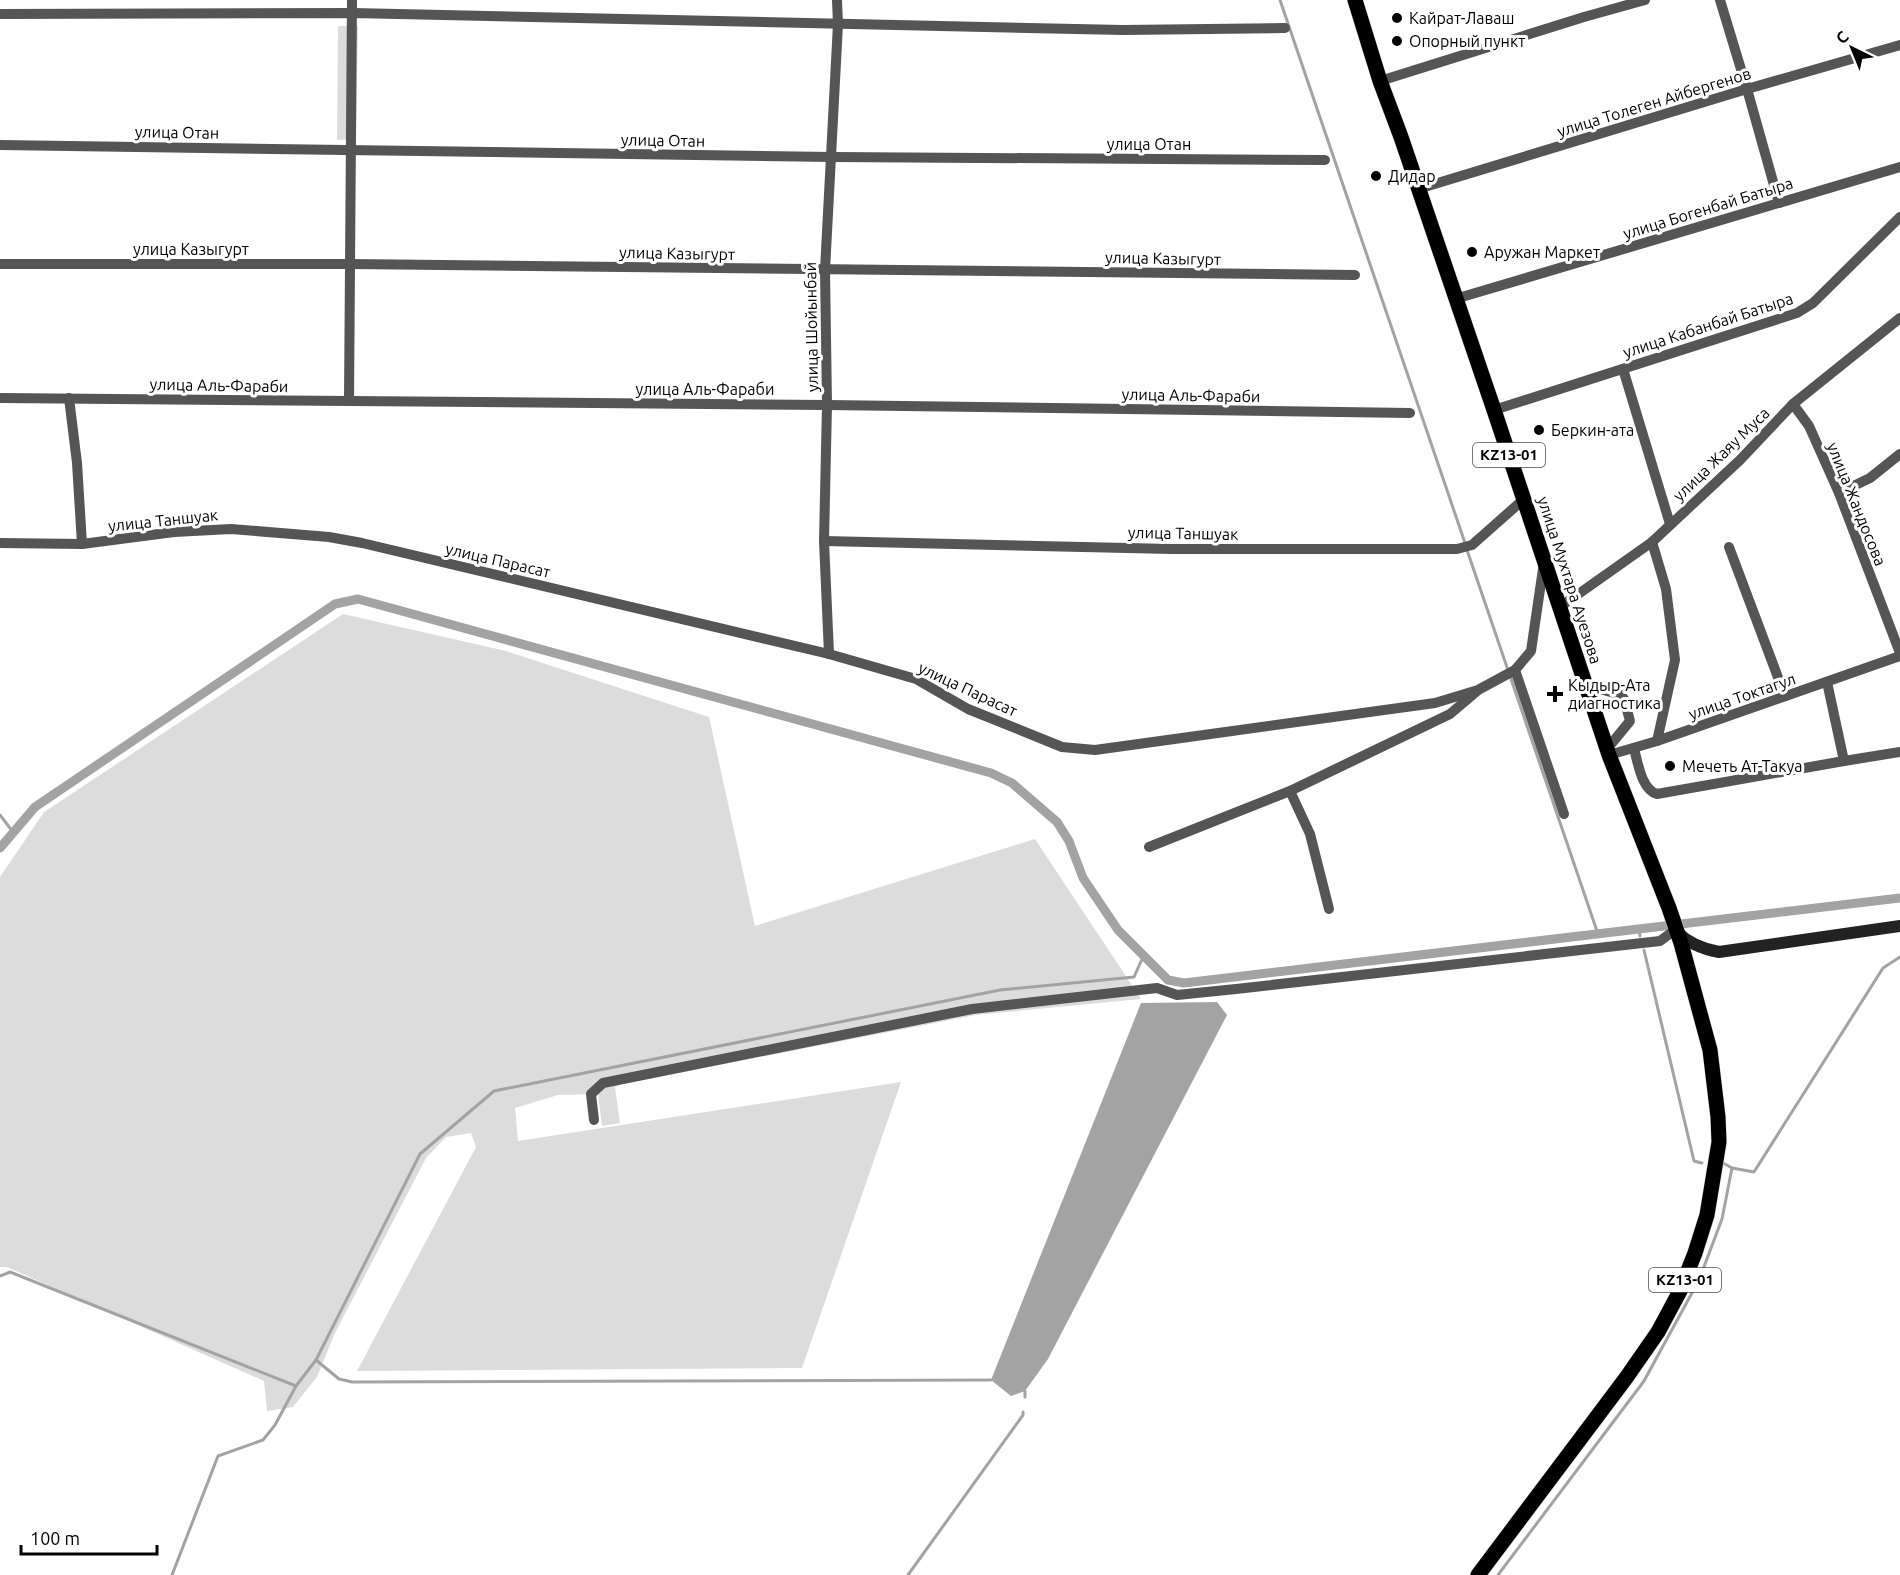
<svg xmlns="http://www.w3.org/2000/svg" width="1900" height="1575" font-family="Ubuntu,sans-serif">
  <rect width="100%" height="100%" fill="#fff"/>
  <g fill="#dcdcdc">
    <path d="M338 26H358L356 139 337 140Z"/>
    <path d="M343 614 506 651 709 717 755 926 1035 839 1141 999 976 1015 622 1084 615 1087 620 1123 602 1126 598 1094 558 1095 515 1108 518 1141 901 1082 802 1368 357 1371 476 1147 471 1133 446 1137 426 1158 334 1335 317 1377 293 1407 267 1411 264 1381 7 1267H0V877L44 812Z"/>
  </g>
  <path fill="#a3a3a3" d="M1217 1002 1227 1015 1048 1359 1025 1391 1011 1396 991 1380 1141 1003Z"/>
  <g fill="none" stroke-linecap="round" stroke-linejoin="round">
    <g stroke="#a3a3a3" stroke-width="3">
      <path d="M1280 0 1465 543"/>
      <path d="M1467 550 1598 934"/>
      <path d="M0 815 13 832"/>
      <path d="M1639 929 1640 936"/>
      <path d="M1644 950 1694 1161 1702 1163"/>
      <path d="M1723 1163 1732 1168 1754 1172 1883 968 1900 957"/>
      <path d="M0 1276 10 1272 296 1386"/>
      <path d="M316 1360 339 1379 352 1382 991 1380"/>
      <path d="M1025 1397V1391"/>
      <path d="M172 1575 218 1456 263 1440 275 1425 296 1386 316 1360 420 1154 494 1091 1000 990 1134 977 1143 957"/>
      <path d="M908 1575 1023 1415V1412"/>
      <path d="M1498 1575 1644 1381 1699 1280 1722 1219 1732 1168"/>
    </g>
    <path stroke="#a3a3a3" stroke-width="9" d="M0 848 35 807 335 604 358 599 991 773 1012 783 1057 822 1069 841 1083 878 1118 930 1168 980 1184 983 1900 898"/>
    <g stroke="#dbdbdb" stroke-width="16">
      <path id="primary" d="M1355 0 1380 81 1401 137 1494 410 1609 755 1669 908 1681 943 1710 1050 1718 1117 1719 1142 1707 1215 1695 1253 1680 1291 1658 1332 1626 1378 1478 1575"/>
    </g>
    <g stroke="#555" stroke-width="10">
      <path d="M1720 0 1747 89 1779 203"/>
      <path d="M0 14 353 13 1123 30 1285 28"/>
      <path d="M1380 81 1584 17 1645 0"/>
      <path d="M0 145 832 157 1325 160"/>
      <path d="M1418 189 1747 89 1900 45"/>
      <path d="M0 264H350L1355 275"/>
      <path d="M1455 299 1900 167"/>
      <path d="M1623 369 1670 524"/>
      <path d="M0 398 827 405 1410 413"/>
      <path d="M69 398 77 463 82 544"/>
      <path d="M349 401 352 0"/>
      <path d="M1793 404 1809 426 1839 493 1900 653"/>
      <path d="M1494 410 1797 313 1813 303 1900 217"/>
      <path d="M1839 493 1870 478 1900 454"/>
      <path d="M824 541 1171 549H1457L1472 545 1524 499"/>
      <path d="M1652 542 1666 589 1675 660 1657 741"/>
      <path d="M0 543 82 544 174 532 231 529 329 537 362 543 829 654 916 679 968 709 1062 747 1095 750 1435 703 1478 690 1515 670 1531 651 1544 562"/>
      <path d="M1729 547 1785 696"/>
      <path d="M1560 607 1652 542 1740 460 1793 404 1900 318"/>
      <path d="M829 654 824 541 827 405 825 270 838 24 837 0"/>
      <path d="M1515 670 1564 814"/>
      <path d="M1586 685 1621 695 1624 699 1630 721 1607 749"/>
      <path d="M1634 749C1638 762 1641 789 1657 794L1844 761 1827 682"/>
      <path d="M1609 755 1657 741 1900 656"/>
      <path d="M1844 761 1900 752"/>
      <path d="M1290 791 1310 834 1329 909"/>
      <path d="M1149 847 1290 791 1450 714 1476 692"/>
      <path d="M594 1120 591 1094 603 1083 972 1009 1157 988 1177 995 1236 989 1660 941 1675 930"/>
    </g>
    <path stroke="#222" stroke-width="12" d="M1676 931C1688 943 1702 949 1719 952L1900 926"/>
    <use href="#primary" stroke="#000" stroke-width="15"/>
  </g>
  <g fill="#000" stroke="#fff" stroke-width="2">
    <circle cx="1397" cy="18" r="6"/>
    <circle cx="1397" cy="41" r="6"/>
    <circle cx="1376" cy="176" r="6"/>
    <circle cx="1472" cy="252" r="6"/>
    <circle cx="1539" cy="430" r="6"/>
    <path d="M1552 685h6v6h6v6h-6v6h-6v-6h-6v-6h6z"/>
    <circle cx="1670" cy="766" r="6"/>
  </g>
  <g text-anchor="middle" stroke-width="6" stroke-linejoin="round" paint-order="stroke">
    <g fill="#fff" stroke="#4c4c4c" stroke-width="1.5">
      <rect x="1473" y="443" width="72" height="24" rx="4.5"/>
      <rect x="1649" y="1268" width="72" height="24" rx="4.5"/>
    </g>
    <g font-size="15" font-weight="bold" fill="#000">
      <text x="1509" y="460">KZ13-01</text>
      <text x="1685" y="1285">KZ13-01</text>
    </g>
    <g font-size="16" fill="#000" stroke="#fff" text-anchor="start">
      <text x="1409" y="24">Кайрат-Лаваш</text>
      <text x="1409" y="47">Опорный пункт</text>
      <text x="1388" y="182">Дидар</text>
      <text x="1484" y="258">Аружан Маркет</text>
      <text x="1551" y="436">Беркин-ата</text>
      <text x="1568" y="691">Кыдыр-Ата<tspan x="1568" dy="18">диагностика</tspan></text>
      <text x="1682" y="772">Мечеть Ат-Такуа</text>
    </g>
    <g font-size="16" fill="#000" stroke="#fff">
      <text transform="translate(1654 102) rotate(-17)" y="6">улица Толеген Айбергенов</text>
      <text transform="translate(177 132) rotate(1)" y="6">улица Отан</text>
      <text transform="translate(663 140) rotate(1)" y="6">улица Отан</text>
      <text x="1149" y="150">улица Отан</text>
      <text transform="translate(1708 208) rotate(-17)" y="6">улица Богенбай Батыра</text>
      <text x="191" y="255">улица Казыгурт</text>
      <text transform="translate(677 253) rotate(1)" y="6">улица Казыгурт</text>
      <text transform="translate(1163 258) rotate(1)" y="6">улица Казыгурт</text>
      <text transform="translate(1708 325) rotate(-18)" y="6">улица Кабанбай Батыра</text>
      <text transform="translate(811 327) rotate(-91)" y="6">улица Шойынбай</text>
      <text transform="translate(219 385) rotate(1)" y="6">улица Аль-Фараби</text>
      <text x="705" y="395">улица Аль-Фараби</text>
      <text transform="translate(1191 395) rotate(1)" y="6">улица Аль-Фараби</text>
      <text transform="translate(1721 454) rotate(-44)" y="6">улица Жаяу Муса</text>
      <text transform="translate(1857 504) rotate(68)" y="6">улица Жандосова</text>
      <text transform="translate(163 520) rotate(-6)" y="6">улица Таншуак</text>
      <text transform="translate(1183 533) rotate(1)" y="6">улица Таншуак</text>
      <text transform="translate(498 560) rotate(13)" y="6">улица Парасат</text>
      <text transform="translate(1570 580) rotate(72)" y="6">улица Мухтара Ауезова</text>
      <text transform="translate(968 689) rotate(25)" y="6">улица Парасат</text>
      <text transform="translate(1742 696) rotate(-19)" y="6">улица Токтагул</text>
    </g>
  </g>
  <g transform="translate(1852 48) rotate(317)" stroke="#ffffff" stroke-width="4.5" paint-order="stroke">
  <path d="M0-4.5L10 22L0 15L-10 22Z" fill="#000000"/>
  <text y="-9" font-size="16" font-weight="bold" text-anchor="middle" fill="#000000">С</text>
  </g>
  <path d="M21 1545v9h136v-9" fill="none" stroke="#000000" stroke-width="3"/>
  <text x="30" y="1545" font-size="18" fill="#000000" stroke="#ffffff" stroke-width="4.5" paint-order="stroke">100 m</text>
</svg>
